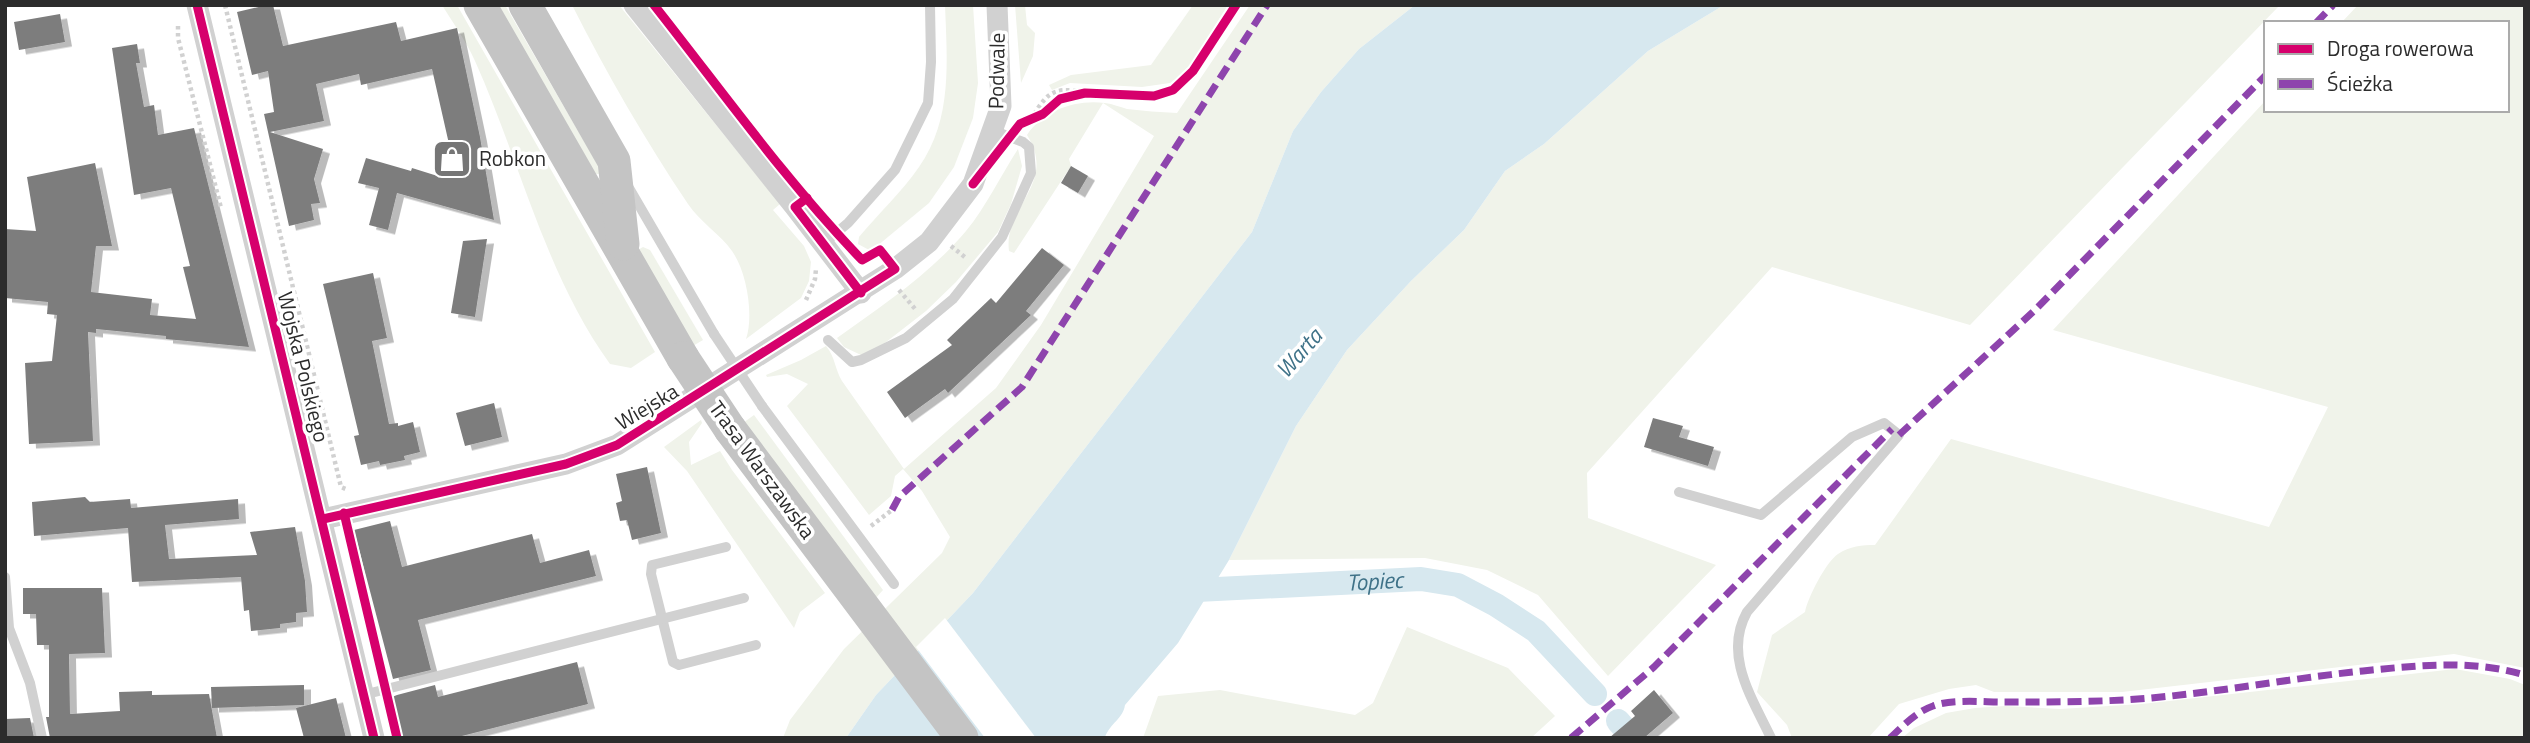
<svg xmlns="http://www.w3.org/2000/svg" width="2530" height="743" font-family="'Titillium Web',sans-serif">
  <defs>
    <filter id="shadow"><feDropShadow dx="7" dy="4.5" stdDeviation="0" flood-color="#0004"/></filter>
  </defs>
  <rect width="100%" height="100%" fill="#fff"/>
  <g fill="#f0f3ea">
    <path d="M442 5H457L655 352 631 368 610 364C545 274 520 161 475 61 466 41 453 23 442 5Z"/>
    <path d="M494 5H505L599 167V174H594Z"/>
    <path d="M572 5H619L780 204 773 210 804 246 811 262 809 281 801 298 746 339C754 316 747 272 732 251 720 234 700 222 688 204 645 140 607 74 572 5Z"/>
    <path d="M945 5H973L978 83 973 118 954 167 929 203 871 251 858 244 859 237C878 214 902 192 919 167 953 119 947 61 945 5Z"/>
    <path d="M1015 5H1025L1027 25 1035 33 1033 56 1021 83Z"/>
    <path d="M1193 5H1228L1186 72 1170 83 1142 87 1070 83 1052 90 1049 85 1071 75 1151 65Z"/>
    <path d="M1250 5H1415L1359 49 1321 92 1293 131 1252 232 973 593 876 695 846 738H783L790 720 844 649 942 553 950 537 922 491 903 469 895 476 891 496 869 515 787 406 808 384 787 374 767 377 766 375 801 360 826 346C835 356 835 370 842 381L904 469 996 388 1041 325 1154 136 1103 103 1069 159 1071 166 1014 253 1009 251C1003 207 1058 183 1027 135 1043 110 1077 99 1105 103 1113 104 1120 107 1127 109 1143 111 1160 112 1177 113Z"/>
    <path d="M1724 5H2280L1970 325 1772 267 1587 473 1588 518 1716 565 1608 676 1538 595 1487 570 1425 558 1229 560 1296 426 1347 350 1411 281 1464 230 1505 171 1544 144 1648 51Z"/>
    <path d="M2358 5H2525V668L2454 654 2122 692H1994L1976 685 1949 689 1899 704 1868 738H1792L1787 725 1757 692 1772 635 1805 612C1808 597 1826 562 1838 554 1850 546 1862 545 1875 545L1951 439 2269 527 2328 407 2053 330 2266 100V110H2507V23H2341Z"/>
    <path d="M1018 149 1022 166 1011 204 998 232 956 282 926 311 881 346 861 355 844 347 837 338C883 305 930 274 966 231 986 207 1001 175 1018 149Z"/>
    <path d="M643 247 650 250 703 340 691 347 638 250Z"/>
    <path d="M754 415 883 590 875 599 743 423Z"/>
    <path d="M701 420 702 423 689 442 691 465 720 451 732 470 825 593 800 612 794 628 687 471 664 447Z"/>
    <path d="M1407 627 1508 668 1555 716 1531 738H1143L1158 696 1220 690 1355 715 1373 703Z"/>
    <path d="M2455 669 2510 679 2525 685V738H1902L1914 728 1946 713 1975 708 2005 706 2060 709 2142 704Z"/>
  </g>
  <path fill="#d7e8ef" d="M1415 5H1724L1648 51 1544 144 1505 171 1464 230 1411 281 1347 350 1296 426 1229 560 1178 643 1125 705C1123 719 1111 722 1105 737L846 738 876 695 973 593 1252 232 1293 131 1321 92 1359 49Z"/>
  <path fill="#fff" d="M945 618 1036 738H985L916 647Z"/>
  <g fill="none" stroke-linecap="round" stroke-linejoin="round">
    <g stroke="#d7e8ef" stroke-width="24">
      <path id="s1" d="M1177 591 1421 579 1458 585 1496 605 1536 631 1595 694"/>
      <path d="M1618 721 1633 738"/>
    </g>
  </g>
  <g fill="#7d7d7d" filter="url(#shadow)">
    <path d="M267 5H273L283 46 396 22 401 41 457 28 480 137 494 220 397 193 388 230 369 225 379 188 358 183 366 158 411 171 412 168 444 178 435 145 449 144 432 69 361 85 359 74 316 84 324 121 270 132 323 149 314 179 320 203 311 204 314 220 289 226 264 114 274 112 268 71 252 75 237 12Z"/>
    <path d="M60 14 65 42 19 50 14 22Z"/>
    <path d="M137 44 140 63H136L144 107 154 105 158 135 194 128 249 347 166 339V336L96 329V333L88 332 93 441 29 444 25 363 52 361 57 315 47 314 48 302 5 298V229L36 231 27 177 95 163 112 246H96L91 292 152 299 150 315 196 319 183 267 190 266 171 188 134 195 112 48Z"/>
    <path d="M1071 166 1088 176 1078 193 1061 183Z"/>
    <path d="M487 239 475 317 451 313 463 241Z"/>
    <path d="M1042 248 1064 265 1026 311 1031 315 948 393 945 389 905 418 887 392 952 345 947 340 991 298 996 303Z"/>
    <path d="M373 273 387 338 372 341 389 424 398 423V426L413 422 420 452 404 456 405 460 380 465 379 461 361 465 354 436 359 435 323 284Z"/>
    <path d="M494 403 502 437 465 446 456 413Z"/>
    <path d="M1653 418 1683 426 1679 437 1714 447 1708 466 1644 447Z"/>
    <path d="M647 467 661 533 632 540 627 520 620 521 616 503 622 501 616 474Z"/>
    <path d="M85 497 90 502 130 499 131 508 238 499 239 519 165 525 169 559 257 555 250 532 295 527 305 581 307 612 296 613V622L280 624V628L251 631 249 610 244 611 241 577 132 582 128 528 34 536 32 502Z"/>
    <path d="M390 521 402 567 532 534 540 563 589 550 596 576 418 620 431 670 393 679 354 530Z"/>
    <path d="M23 588H102L105 653 69 654 70 714 120 711 119 692 152 691V695L209 694 217 738H50L46 717H49V645H37L36 614H23Z"/>
    <path d="M577 662 588 704 454 738H402L392 697 397 695 435 685 438 697Z"/>
    <path d="M304 685V705L212 708 211 687Z"/>
    <path d="M1654 690 1673 713 1644 738H1609L1635 716 1631 711Z"/>
    <path d="M336 698 346 738H304L296 708Z"/>
    <path d="M30 718 34 738H5V719Z"/>
  </g>
  <g fill="none" stroke-linecap="round" stroke-linejoin="round">
    <g stroke="#d1d1d1" stroke-width="4.5" stroke-dasharray="3.5 3.5" stroke-linecap="butt">
      <path d="M225 5 341 487 348 490"/>
      <path d="M178 26V38L221 208"/>
      <path d="M1027 126C1045 97 1049 84 1085 93"/>
      <path d="M951 246 966 258"/>
      <path d="M899 290 916 310"/>
      <path d="M806 300 815 279 816 269"/>
      <path d="M871 526 892 510"/>
    </g>
    <g stroke="#d1d1d1" stroke-width="10">
      <path d="M629 188 714 334"/>
      <path d="M823 244 848 223 895 170 928 103 931 62 930 5"/>
      <path d="M828 340 852 362 861 360 906 338 953 299 1002 237 1031 173 1029 147 1023 142 992 130"/>
      <path d="M762 406 894 584"/>
      <path d="M1679 492 1761 515 1852 437 1884 423 1899 435 1747 612C1723 655 1752 698 1771 738"/>
      <path d="M726 547 652 565 651 574 673 662 679 665 756 645"/>
      <path d="M5 577 9 628 30 683 42 738"/>
      <path d="M363 695 744 598"/>
    </g>
    <g stroke="#d1d1d1" stroke-width="21">
      <path d="M197 5 374 738"/>
      <path d="M634 5 795 207 861 293"/>
      <path d="M323 519 566 464 617 445 895 269 929 242 973 184 1001 106 997 5"/>
    </g>
    <g stroke="#c4c4c4" stroke-width="33">
      <path d="M480 5 683 358"/>
      <path d="M525 5 614 161 623 244"/>
      <path d="M730 429 962 738"/>
    </g>
    <path stroke="#d1d1d1" stroke-width="10" d="M714 334 762 406"/>
    <path stroke="#c4c4c4" stroke-width="33" d="M683 358 730 429"/>
    <g stroke="#8e44ad" stroke-width="7" stroke-dasharray="14 7" stroke-linecap="butt">
      <path d="M2316 23 2333 5"/>
      <path d="M1899 435 2034 311 2266 75"/>
      <path d="M892 510 899 497 1022 387 1267 5"/>
      <path d="M1571 738 1654 667 1892 429"/>
      <path d="M1890 738C1903 726 1916 712 1933 706 1951 699 1982 702 2001 702 2042 702 2083 702 2124 700 2207 695 2289 678 2372 670 2424 665 2474 660 2525 675"/>
    </g>
    <g stroke="#fff" stroke-width="13">
      <g id="cycleway">
        <path d="M197 5 374 738"/>
        <path d="M973 184 1020 124 1043 114 1060 99 1085 93 1154 96 1173 90 1193 71 1236 5"/>
        <path d="M807 198 795 207 861 293"/>
        <path d="M344 513 397 738"/>
        <path d="M323 519 566 464 617 445 895 269 880 250 862 260C786 181 722 91 654 5"/>
      </g>
    </g>
    <use href="#cycleway" stroke="#d6006c" stroke-width="9"/>
  </g>
  <defs>
    <g id="shop-square" transform="scale(2.0125)"><rect x="-9" y="-9" width="18" height="18" rx="4" fill="#767676" stroke="#fff"/><path d="M-5-2.5h2.3a2.7 3.5 0 0 1 5.4 0H5L5.5 6h-11ZM-1.5-2.5h3a1.5 2.3 0 0 0-3 0Z" fill="#fff"/></g>
  </defs>
  <g fill-rule="evenodd">
    <use href="#shop-square" x="452" y="159"/>
  </g>
  <g text-anchor="middle" stroke-width="7" stroke-linejoin="round" paint-order="stroke">
    <g font-size="21" fill="#2c2c2c" stroke="#fff">
      <text transform="translate(997 71) rotate(-89)" y="7">Podwale</text>
      <text transform="translate(303 367) rotate(76)" y="7">Wojska Polskiego</text>
      <text transform="translate(647 407) rotate(-31)" y="7">Wiejska</text>
      <text transform="translate(762 470) rotate(54)" y="7">Trasa Warszawska</text>
    </g>
    <g font-size="21" fill="#2c2c2c" stroke="#fff" text-anchor="start">
      <text x="479" y="166">Robkon</text>
    </g>
    <g font-size="23" font-style="italic" fill="#3f7288" stroke="#fff">
      <text transform="translate(1299 353) rotate(-49)" y="8">Warta</text>
      <text dy="8" stroke="none"><textPath href="#s1" startOffset="198">Topiec</textPath></text>
    </g>
  </g>
  <rect width="2530" height="743" fill="none" stroke="#2c2c2c" stroke-width="14"/>
  <rect x="2264" y="21" width="245" height="91" fill="#ffffff" stroke="#ababab" stroke-width="2"/>
  <rect x="2278" y="44" width="35" height="10" fill="#d6006c" stroke="#ababab" stroke-width="2"/>
  <text x="2327" y="56" font-size="21" fill="#2c2c2c">Droga rowerowa</text>
  <rect x="2278" y="79" width="35" height="10" fill="#8e44ad" stroke="#ababab" stroke-width="2"/>
  <text x="2327" y="91" font-size="21" fill="#2c2c2c">Ścieżka</text>
</svg>
